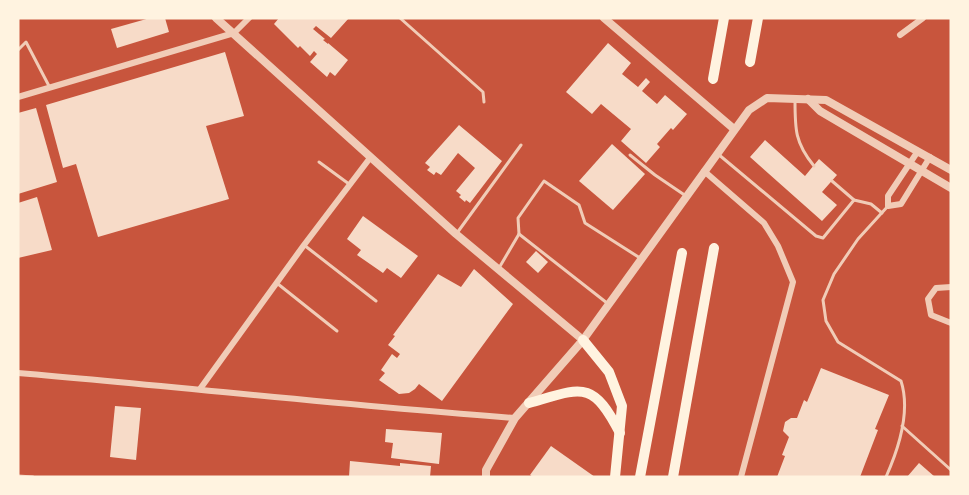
<svg xmlns="http://www.w3.org/2000/svg" width="969" height="495" font-family="'Fira Sans',sans-serif">
  <rect width="100%" height="100%" fill="#c8553d"/>
  <g fill="#f7dbc8">
    <path d="M150 18H165L169 32 117 48 111 29Z"/>
    <path d="M279 18H349L331 38 316 26 313 29 325 39 323 40 328 44V43L348 60 335 76 330 72 327 77 310 62 317 54 314 51 310 56 300 46 298 48 274 24Z"/>
    <path d="M608 43 631 63 622 74 638 87 646 78 650 82 642 91 657 104 665 95 687 114 673 130 671 128 657 144 660 147 646 163 621 141 631 129 601 104 592 114 566 92Z"/>
    <path d="M225 52 244 116 206 126 229 199 98 237 76 164 63 168 46 105Z"/>
    <path d="M36 108 57 182 18 194V113Z"/>
    <path d="M459 125 502 161 470 203 466 200 465 202 459 197 461 195 456 191 475 168 458 153 441 175 436 172 434 175 427 170 430 167 425 163Z"/>
    <path d="M765 140 805 176 819 159 837 175 822 192 837 205 822 221 750 157Z"/>
    <path d="M612 144 645 174 613 210 579 181Z"/>
    <path d="M37 197 52 250 18 258V203Z"/>
    <path d="M363 216 418 256 401 278 387 268 383 273 357 255 361 250 347 239Z"/>
    <path d="M536 251 548 262 538 273 526 262Z"/>
    <path d="M474 269 513 304 442 401 419 384 415 389 409 393 399 394 379 380 385 373 381 370 392 354 397 358 400 354 388 345 395 336 393 335 438 274 461 287Z"/>
    <path d="M821 368 889 395 875 429 878 430 860 477H777L785 456 782 455 789 437 783 431 785 422 791 418H797L804 400 807 402Z"/>
    <path d="M115 406 141 408 136 460 110 457Z"/>
    <path d="M386 429 442 433 439 464 391 458 393 443 385 442Z"/>
    <path d="M551 446 595 477H533L530 475Z"/>
    <path d="M350 461 400 466V463L431 466 430 477H349Z"/>
    <path d="M919 463 935 477H907Z"/>
  </g>
  <g fill="none" stroke-linecap="round" stroke-linejoin="round">
    <g stroke="#f1ccb7" stroke-width="3">
      <path d="M400 18 483 92 484 102"/>
      <path d="M18 50 26 42 49 86"/>
      <path d="M795 101C795 129 795 143 814 166"/>
      <path d="M718 154 816 236 823 238 854 200"/>
      <path d="M630 155 655 175 686 196"/>
      <path d="M319 162 349 184"/>
      <path d="M832 181 854 200 871 204 882 213"/>
      <path d="M457 233 521 145"/>
      <path d="M519 234 607 303"/>
      <path d="M304 245 376 301"/>
      <path d="M499 268 519 234 518 218 544 181 579 205 585 223 640 258"/>
      <path d="M278 284 337 331"/>
      <path d="M902 426 951 470"/>
      <path d="M18 476 33 477"/>
      <path d="M886 477C899 448 911 412 901 381L838 342 826 321 823 300 834 274 858 239 888 206"/>
    </g>
    <g stroke="#f1ccb7" stroke-width="6">
      <path d="M900 35 923 18"/>
      <path d="M18 97 234 33 249 18"/>
      <path d="M918 151 888 196V206L901 204 930 157"/>
      <path d="M704 171 764 223 778 246 793 282 741 477"/>
      <path d="M951 287 936 288 928 299 931 315 951 323"/>
      <path d="M18 373C184 387 349 406 515 418"/>
      <path d="M200 389 304 245 370 158"/>
    </g>
    <g stroke="#f1ccb7" stroke-width="8">
      <path d="M216 18 456 234 583 340"/>
      <path d="M604 18 734 129"/>
      <path d="M808 99 820 111 951 188"/>
      <path d="M486 477V470L515 418 583 340 749 110 767 98 826 100 951 170"/>
    </g>
    <g stroke="#fff3e0" stroke-width="10">
      <path d="M750 62 758 18"/>
      <path d="M713 79 724 18"/>
      <path d="M583 340 609 372 622 406 615 477"/>
      <path d="M529 403C582 388 592 379 620 433"/>
      <path d="M640 477 682 253"/>
      <path d="M673 477 714 248"/>
    </g>
  </g>
  <rect width="969" height="495" fill="none" stroke="#fff3e0" stroke-width="39"/>
</svg>
